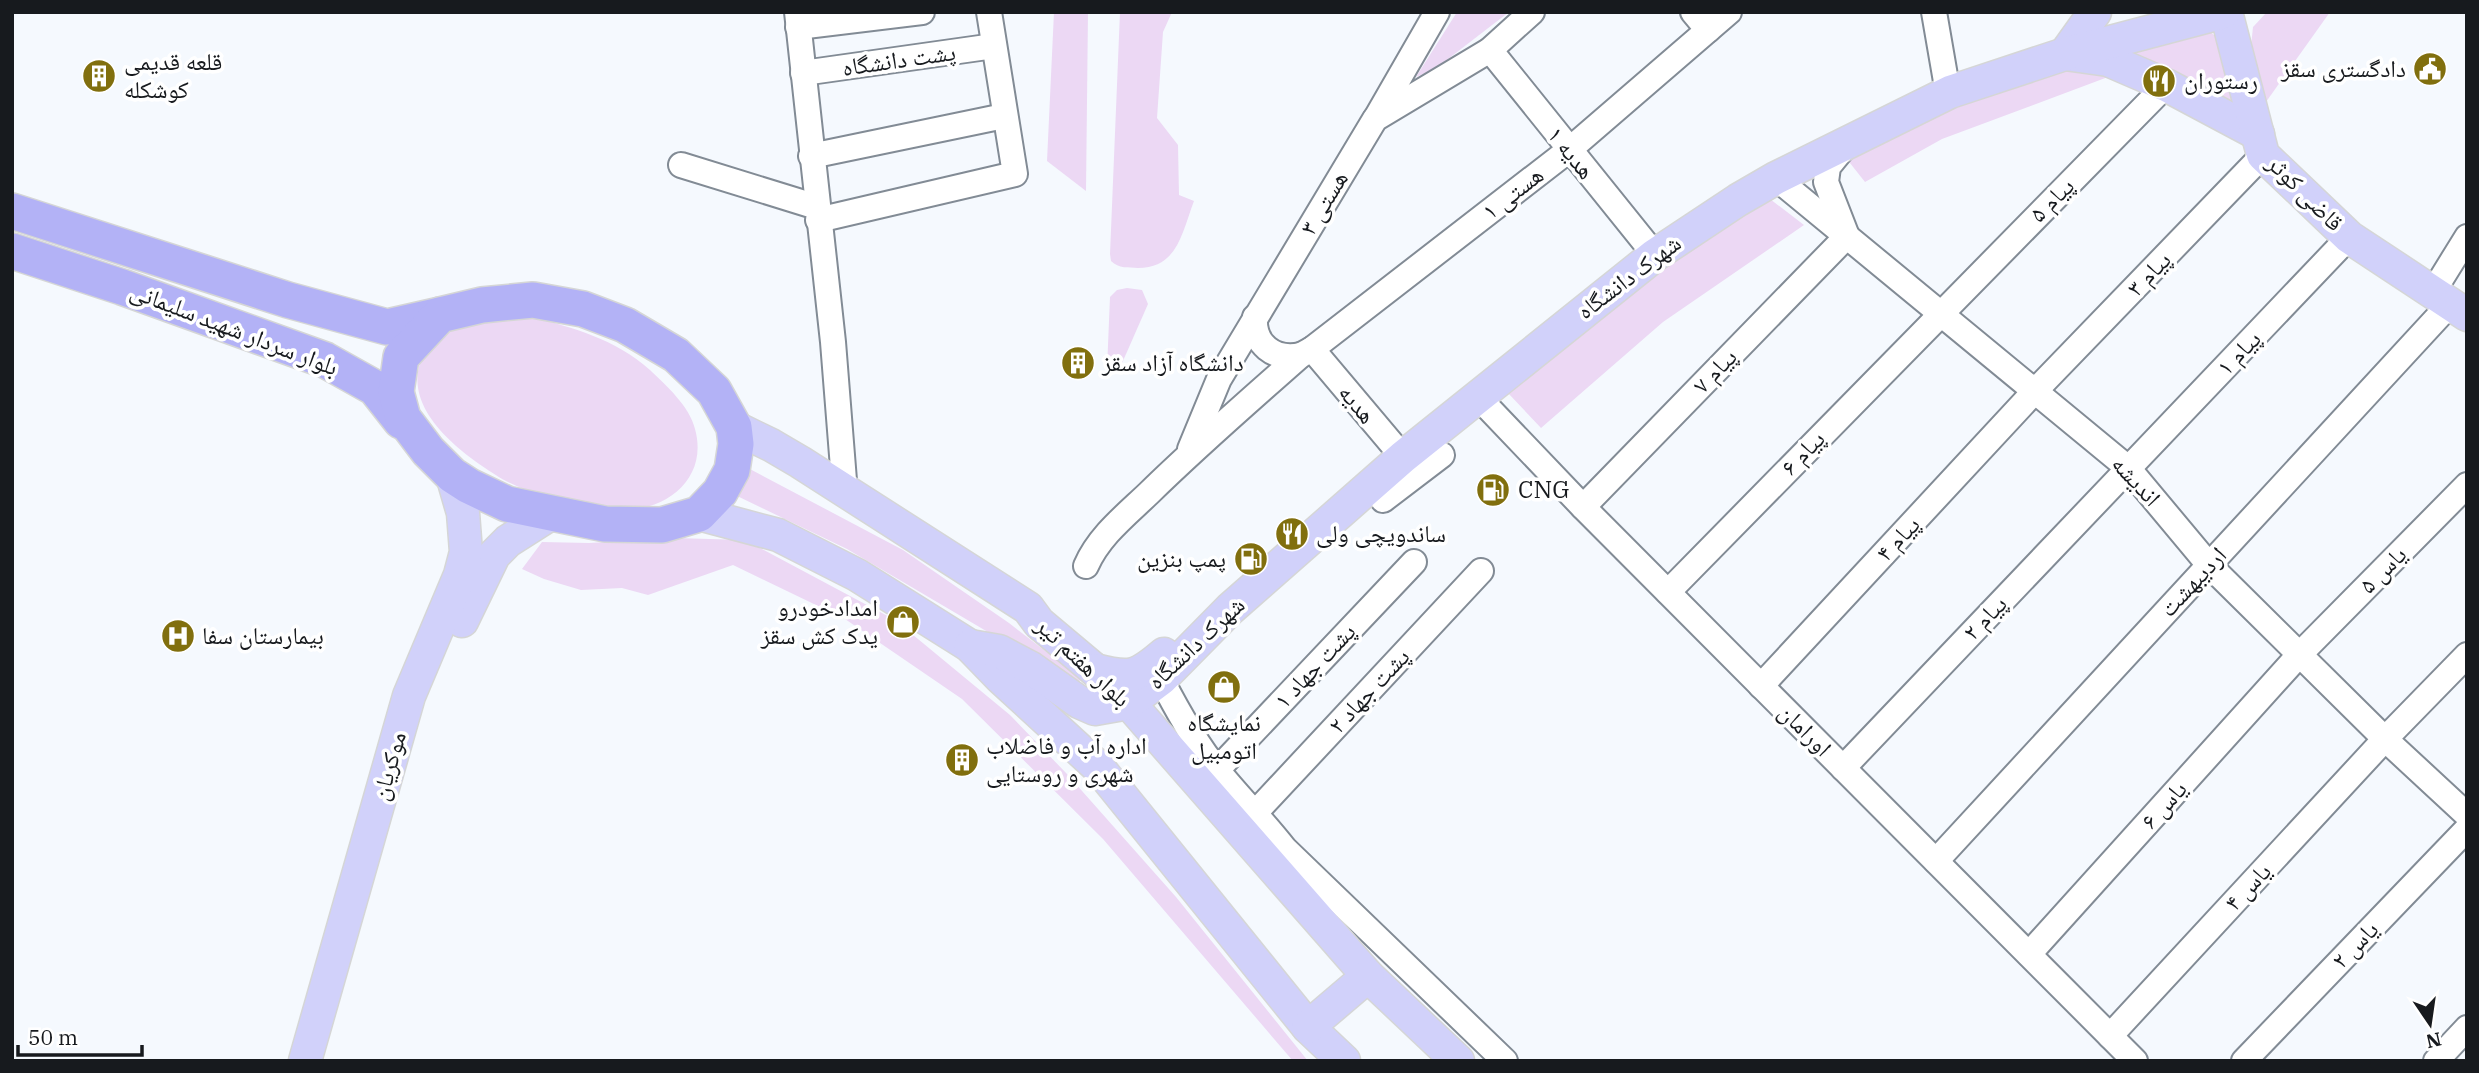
<svg xmlns="http://www.w3.org/2000/svg" width="2479" height="1073" font-family="'IBM Plex Serif','Noto Naskh Arabic',serif">
  <rect width="100%" height="100%" fill="#f5f9fe"/>
  <g fill="#ecd8f4">
    <path d="M1054 12H1088L1086 191 1047 161Z"/>
    <path d="M1120 12H1172L1163 32 1157 118 1178 145 1179 195 1194 201C1182 232 1178 268 1138 268 1128 267 1119 269 1111 261L1110 254Z"/>
    <path d="M1457 12H1509L1435 69 1416 77Z"/>
    <path d="M2267 12H2330L2261 109 2251 46 2253 27Z"/>
    <path d="M2207 29 2216 37 2237 109 2120 51Z"/>
    <path d="M2075 59 2116 74 1942 139 1865 182 1846 158 1950 107Z"/>
    <path d="M1770 199 1804 225 1663 322 1541 428 1508 393 1594 319 1705 238Z"/>
    <path d="M1127 288 1142 290 1148 304 1119 370 1112 374 1107 369 1110 297 1117 290Z"/>
    <path d="M530 316C575 329 614 338 650 370 666 385 690 407 695 429 710 483 658 517 608 509 573 503 538 498 506 481 465 457 394 407 425 352 433 338 450 326 467 322 487 318 510 318 530 316Z"/>
    <path d="M748 468 903 550 1009 623 1083 680 1073 682 847 549 733 494Z"/>
    <path d="M675 538 745 540 895 620 1010 715 1067 774 1176 897 1308 1061H1293L1103 839 962 699 845 619 733 565 648 595 622 588 581 590 544 579 522 569 542 542 589 543Z"/>
  </g>
  <g fill="none" stroke-linecap="round" stroke-linejoin="round">
    <g stroke="#828b95" stroke-width="28">
      <g id="minor">
        <path d="M797 12 833 342 845 493"/>
        <path d="M1693 12 1708 30"/>
        <path d="M1934 12 1948 93"/>
        <path d="M798 27 922 12"/>
        <path d="M1490 50 1655 255"/>
        <path d="M803 73 994 46"/>
        <path d="M1376 118 1437 12"/>
        <path d="M811 156 1004 116"/>
        <path d="M681 165 817 207"/>
        <path d="M1776 178 2128 468 2209 565 2385 739 2467 815"/>
        <path d="M818 220 1015 174 989 12"/>
        <path d="M2433 292 2467 237"/>
        <path d="M1255 317C1253 344 1274 361 1301 355"/>
        <path d="M1312 349 1403 457"/>
        <path d="M1477 396 1583 507 2135 1061"/>
        <path d="M1190 449 1219 379 1375 119 1490 50 1532 12"/>
        <path d="M1383 500 1442 455"/>
        <path d="M1583 507 1847 236 1826 182 1828 167 1846 145"/>
        <path d="M1086 566C1099 536 1126 515 1149 493 1198 445 1250 400 1301 355L1312 349 1569 150 1729 12"/>
        <path d="M1668 592 2166 85"/>
        <path d="M1161 679C1177 710 1196 744 1218 771 1240 798 1264 822 1285 849L1505 1061"/>
        <path d="M1761 686 2034 392 2263 155"/>
        <path d="M1843 768 2349 237"/>
        <path d="M1217 770 1414 562"/>
        <path d="M1256 812 1481 571"/>
        <path d="M1936 861 2450 304"/>
        <path d="M2029 954 2299 655 2467 485"/>
        <path d="M2110 1036 2385 739 2467 655"/>
        <path d="M2244 1061 2467 829"/>
        <path d="M2436 1061 2467 1028"/>
      </g>
    </g>
    <g stroke="#d5d6d6" stroke-width="35">
      <g id="major">
        <path d="M2095 12 2065 54 2108 60 2166 85 2258 134"/>
        <path d="M2226 12 2263 155 2349 237 2467 315"/>
        <path d="M734 427 771 445 800 462 1028 608 1039 623 1095 670 1129 703 1368 976 1458 1061"/>
        <path d="M699 514 778 535 857 575 970 646 1001 678 1098 767 1308 1027 1344 1061"/>
        <path d="M462 621 494 555 508 541 552 513"/>
        <path d="M970 646 999 651 1031 668 1079 702 1095 709 1129 703 1161 679 1230 609 1403 457 1655 255 1738 200 1776 178 1950 92 2065 54 2224 12"/>
        <path d="M1095 670C1130 679 1136 678 1164 654"/>
        <path d="M1308 1027 1368 976"/>
        <path d="M305 1061 409 696 460 575 466 552 463 513 452 475"/>
      </g>
    </g>
    <g stroke="#d5d6d6" stroke-width="38">
      <g id="highway">
        <path d="M12 211 288 300 387 327 440 315"/>
        <path d="M12 251 122 287 325 360 375 388 401 421"/>
        <path d="M533 300 583 309 625 325 676 355 714 391 734 427 736 444 732 470 720 492 699 514 662 525 605 524 507 504 469 486 452 475 428 451 403 418 396 392 401 357 440 315 482 305Z"/>
      </g>
    </g>
    <use href="#minor" stroke="#fff" stroke-width="24"/>
    <use href="#major" stroke="#d1d1fa" stroke-width="32"/>
    <use href="#highway" stroke="#b3b2f6" stroke-width="35"/>
  </g>
  <defs>
    <g id="civic-disc" transform="scale(1.75)"><circle r="9.5" fill="#816f0e" stroke="#fff"/><path d="M-.6-6.5H3V-4.5H.6V-3L4-1V1h2V6H-6V1h2V-1L-.6-3ZM-1.2 2.5V6h2.4V2.5Z" fill="#fff"/></g>
    <g id="building-disc" transform="scale(1.75)"><circle r="9.5" fill="#816f0e" stroke="#fff"/><path d="M-4-6H4V6H1V3H-1V6H-4ZM-2.5-4.3h1.7v1.8h-1.7ZM.8-4.3h1.7v1.8H.8ZM-2.5-1h1.7V.8h-1.7ZM.8-1h1.7V.8H.8Z" fill="#fff"/></g>
    <g id="restaurant-disc" transform="scale(1.75)"><circle r="9.5" fill="#816f0e" stroke="#fff"/><path d="M-5-6h1v4h1v-4h1v4h1v-4h1v5L-1.5 .5V6h-2V.5L-5-1ZM5-6V6H3V1.5H1.5Q1.5-4 5-6Z" fill="#fff"/></g>
    <g id="fuel-disc" transform="scale(1.75)"><circle r="9.5" fill="#816f0e" stroke="#fff"/><path d="M-5.5-6h7V0h2V4h1.3V-2.5L3-4.5l.8-.8L6-3V5H2.5V1h-1V6h-7ZM-4.2-4.7v3.2H.2V-4.7Z" fill="#fff"/></g>
    <g id="shop-disc" transform="scale(1.75)"><circle r="9.5" fill="#816f0e" stroke="#fff"/><path d="M-5-2.5h2.3a2.7 3.5 0 0 1 5.4 0H5L5.5 6h-11ZM-1.5-2.5h3a1.5 2.3 0 0 0-3 0Z" fill="#fff"/></g>
    <g id="hospital-disc" transform="scale(1.75)"><circle r="9.5" fill="#816f0e" stroke="#fff"/><path d="M-5-5h3v3.5h4V-5h3V5h-3V1.5h-4V5h-3Z" fill="#fff"/></g>
  </defs>
  <g fill-rule="evenodd">
    <use href="#civic-disc" x="2430" y="69"/>
    <use href="#building-disc" x="99" y="76"/>
    <use href="#restaurant-disc" x="2159" y="81"/>
    <use href="#building-disc" x="1078" y="363"/>
    <use href="#fuel-disc" x="1493" y="490"/>
    <use href="#restaurant-disc" x="1292" y="534"/>
    <use href="#fuel-disc" x="1251" y="559"/>
    <use href="#shop-disc" x="903" y="622"/>
    <use href="#hospital-disc" x="178" y="636"/>
    <use href="#shop-disc" x="1224" y="687"/>
    <use href="#building-disc" x="962" y="760"/>
  </g>
  <g text-anchor="middle" stroke-width="7" stroke-linejoin="round" paint-order="stroke">
    <g font-size="24" fill="#171a1e" stroke="#fff">
      <text transform="translate(899 60) rotate(-8)" y="8">پشت دانشگاه</text>
      <text transform="translate(1571 153) rotate(51)" y="8">هدیه ۱</text>
      <text transform="translate(1513 193) rotate(-38)" y="8">هستی ۱</text>
      <text transform="translate(2305 193) rotate(45)" y="8">قاضی کوثر</text>
      <text transform="translate(2052 200) rotate(-45)" y="8">پیام ۵</text>
      <text transform="translate(1324 203) rotate(-59)" y="8">هستی ۳</text>
      <text transform="translate(2149 274) rotate(-46)" y="8">پیام ۳</text>
      <text transform="translate(1629 277) rotate(-37)" y="8">شهرک دانشگاه</text>
      <text transform="translate(234 329) rotate(21)" y="8">بلوار سردار شهید سلیمانی</text>
      <text transform="translate(2239 353) rotate(-46)" y="8">پیام ۱</text>
      <text transform="translate(1715 371) rotate(-46)" y="8">پیام ۷</text>
      <text transform="translate(1357 404) rotate(50)" y="8">هدیه</text>
      <text transform="translate(1803 453) rotate(-46)" y="8">پیام ۶</text>
      <text transform="translate(2136 481) rotate(47)" y="8">اندیشه</text>
      <text transform="translate(1898 539) rotate(-47)" y="8">پیام ۴</text>
      <text transform="translate(2383 570) rotate(-45)" y="8">یاس ۵</text>
      <text transform="translate(2193 582) rotate(-47)" y="8">اردیبهشت</text>
      <text transform="translate(1985 618) rotate(-46)" y="8">پیام ۲</text>
      <text transform="translate(1196 643) rotate(-43)" y="8">شهرک دانشگاه</text>
      <text transform="translate(1083 662) rotate(43)" y="8">بلوار هفتم تیر</text>
      <text transform="translate(1315 666) rotate(-47)" y="8">پشت جهاد ۱</text>
      <text transform="translate(1369 691) rotate(-47)" y="8">پشت جهاد ۲</text>
      <text transform="translate(1805 730) rotate(45)" y="8">اورامان</text>
      <text transform="translate(389 766) rotate(-74)" y="8">موکریان</text>
      <text transform="translate(2164 805) rotate(-48)" y="8">یاس ۶</text>
      <text transform="translate(2248 887) rotate(-47)" y="8">یاس ۴</text>
      <text transform="translate(2355 945) rotate(-46)" y="8">یاس ۲</text>
    </g>
    <g font-size="24" fill="#171a1e" stroke="#fff" text-anchor="start">
      <text x="124" y="70">قلعه قدیمی<tspan x="124" dy="28">کوشکله</tspan></text>
      <text x="2406" y="77" text-anchor="end">دادگستری سقز</text>
      <text x="2184" y="89">رستوران</text>
      <text x="1102" y="371">دانشگاه آزاد سقز</text>
      <text x="1518" y="498">CNG</text>
      <text x="1316" y="542">ساندویچی ولی</text>
      <text x="1226" y="567" text-anchor="end">پمپ بنزین</text>
      <text x="878" y="616" text-anchor="end">امدادخودرو<tspan x="878" dy="28">یدک کش سقز</tspan></text>
      <text x="202" y="644">بیمارستان سفا</text>
      <text x="1224" y="731" text-anchor="middle">نمایشگاه<tspan x="1224" dy="28">اتومبیل</tspan></text>
      <text x="986" y="754">اداره آب و فاضلاب<tspan x="986" dy="28">شهری و روستایی</tspan></text>
    </g>
  </g>
  <rect width="2479" height="1073" fill="none" stroke="#171a1e" stroke-width="28"/>
  <g transform="translate(2430 1024) rotate(167)" stroke="#ffffff" stroke-width="5" paint-order="stroke">
  <path d="M0-5L12 26L0 18L-12 26Z" fill="#171a1e"/>
  <text y="-10" font-size="19" font-weight="bold" text-anchor="middle" fill="#171a1e">N</text>
  </g>
  <path d="M18 1045v10h124v-10" fill="none" stroke="#171a1e" stroke-width="3.5"/>
  <text x="28" y="1045" font-size="21" fill="#171a1e" stroke="#ffffff" stroke-width="5" paint-order="stroke">50 m</text>
</svg>
